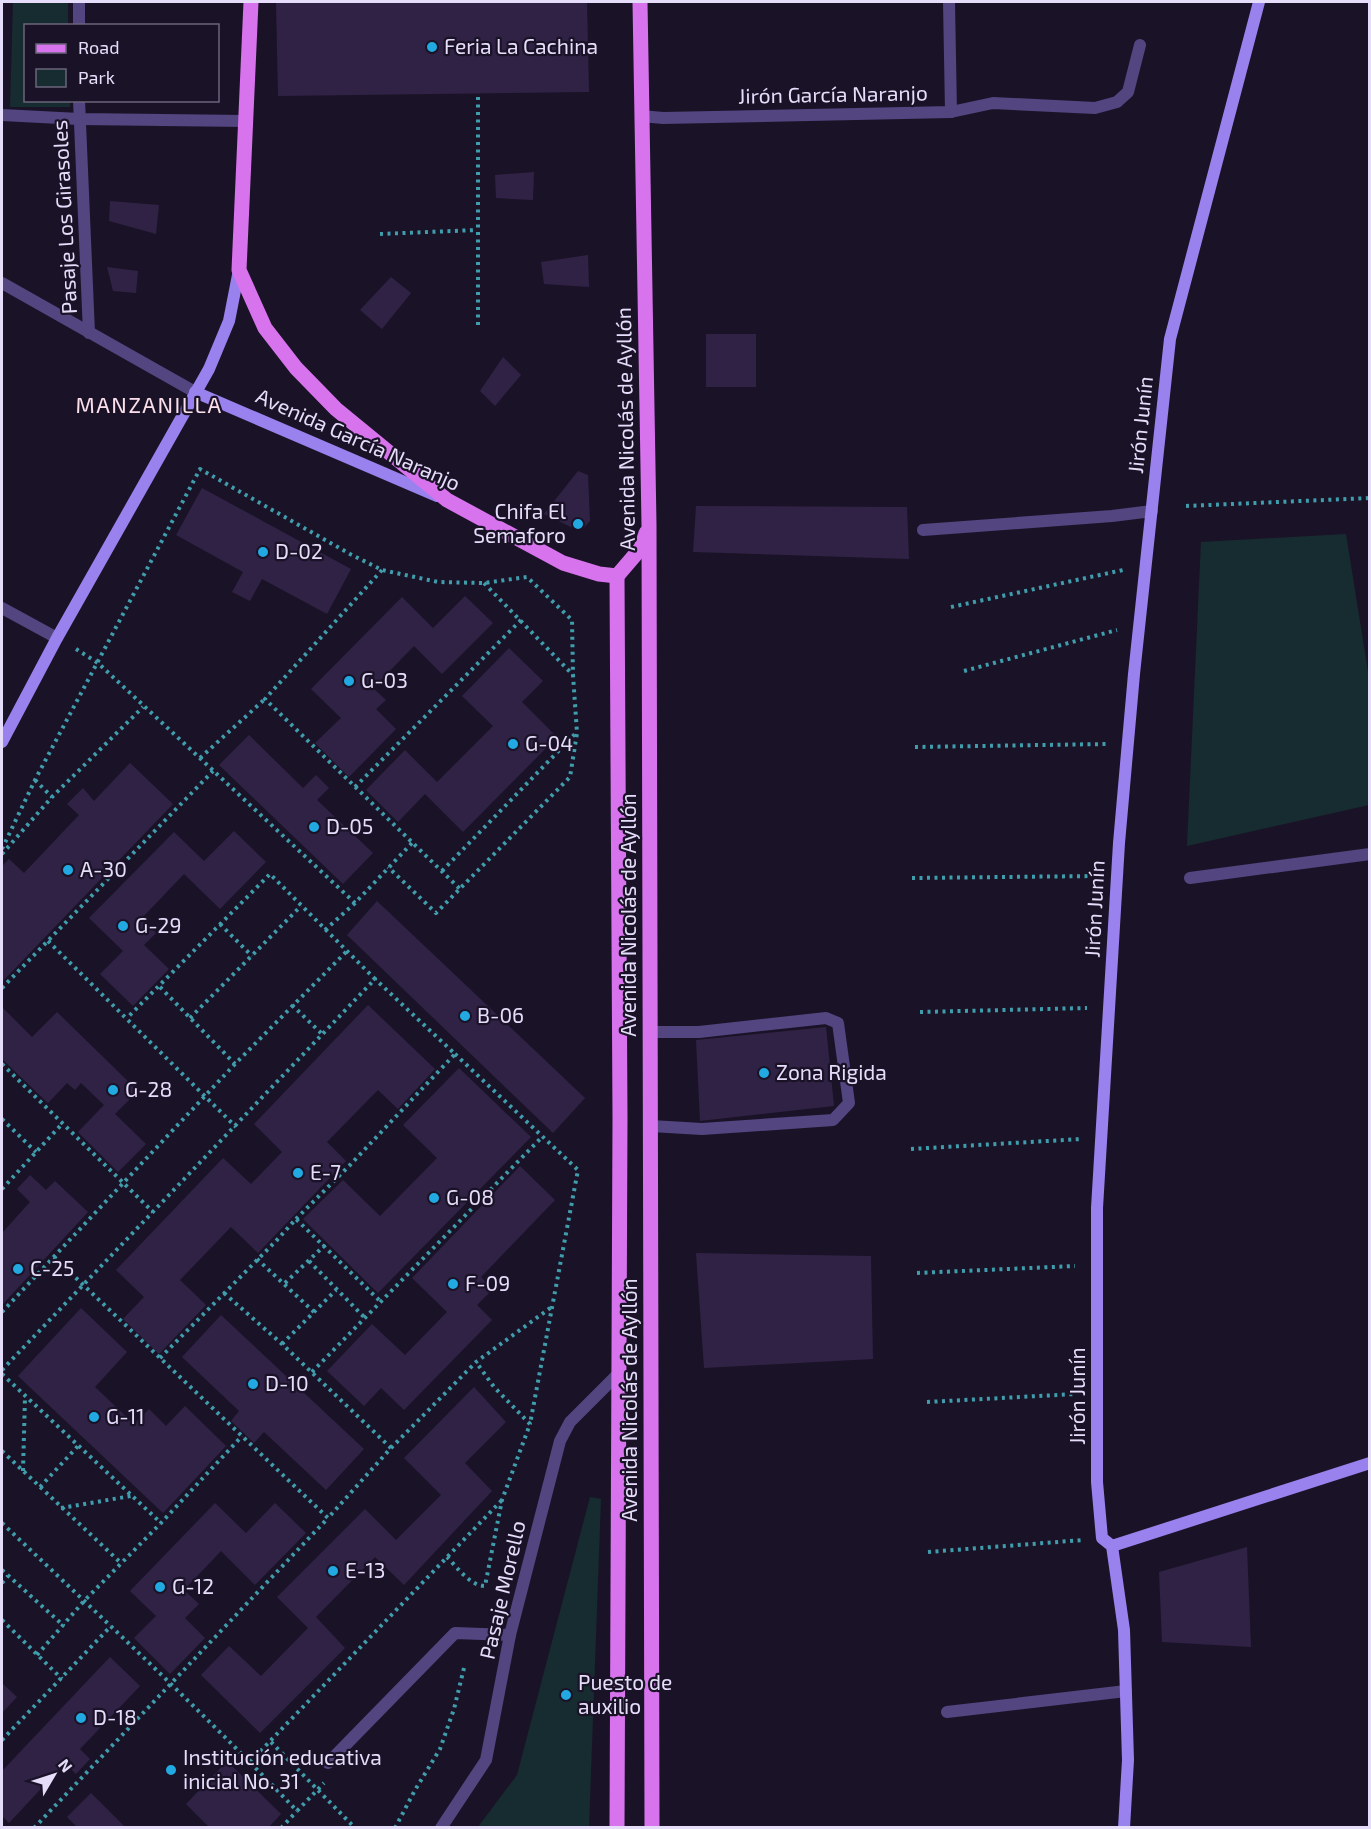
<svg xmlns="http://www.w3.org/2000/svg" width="1371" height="1829" font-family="'Exo 2',sans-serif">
  <rect width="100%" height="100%" fill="#1a1327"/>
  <g fill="#172c30">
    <path d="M18 2H68V25L26 26V100L70 101V107H10L13 3Z"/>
    <path d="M1346 534 1369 678V805L1187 846 1201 542Z"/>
    <path d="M590 1497 601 1499 589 1827H478L517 1775Z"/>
  </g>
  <g fill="#302245">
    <path d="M276 2H587L589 92 278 96Z"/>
    <path d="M534 172 533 200 496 198 495 175Z"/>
    <path d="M110 201 159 205 156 234 109 221Z"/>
    <path d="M588 255 589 287 544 284 541 262Z"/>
    <path d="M107 267 138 271 136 293 113 291Z"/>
    <path d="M391 277 411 293 382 329 360 310Z"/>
    <rect x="706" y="334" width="50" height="53"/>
    <path d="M503 357 521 375 495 406 480 391Z"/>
    <path d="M578 471 588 475 590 521 583 529H575L544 514Z"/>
    <path d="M202 488 351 569 327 614 262 579 250 601 232 592 243 572 176 535Z"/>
    <path d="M696 506 907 507 909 559 693 552Z"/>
    <path d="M465 596 493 623 442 674 414 646 373 688 386 700 376 709 396 729 349 777 315 743 341 718 311 689 402 597 433 628Z"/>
    <path d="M509 648 543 681 522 702 557 737 463 832 425 794 398 822 366 790 405 750 437 782 493 726 462 696Z"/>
    <path d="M249 735 303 788 316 775 329 788 317 800 373 853 343 884 219 765Z"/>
    <path d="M130 763 173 804 2 982V866L9 859 24 873 79 815 67 804 83 788 94 801Z"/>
    <path d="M234 831 266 862 220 909 184 874 142 918 156 933 144 945 169 969 133 1006 100 974 123 951 89 918 174 832 204 861Z"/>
    <path d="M377 901 585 1098 553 1133 347 935Z"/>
    <path d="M368 1005 435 1069 398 1109 378 1090 327 1142 346 1161 258 1253 231 1227 180 1280 206 1305 159 1354 123 1319 144 1297 116 1270 223 1158 251 1184 282 1152 254 1124Z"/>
    <path d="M2 1007 32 1037 57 1012 138 1091 115 1114 146 1144 118 1172 78 1132 104 1105 81 1083 75 1090 67 1083 48 1103 2 1059Z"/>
    <path d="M826 1027 834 1106 700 1121 696 1040Z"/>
    <path d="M459 1068 531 1137 378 1293 303 1219 343 1180 380 1216 437 1158 403 1125Z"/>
    <path d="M520 1166 555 1200 481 1277 493 1289 477 1305 492 1320 404 1410 381 1388 364 1406 327 1371 372 1324 405 1355 447 1312 412 1278Z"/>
    <path d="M30 1175 46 1190 55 1181 88 1212 2 1305V1233L30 1202 17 1189Z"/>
    <path d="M696 1253 871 1256 873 1359 704 1368Z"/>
    <path d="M81 1308 127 1352 95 1387 134 1424 149 1409 166 1426 185 1406 226 1446 163 1513 18 1376Z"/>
    <path d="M221 1315 364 1449 326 1490 264 1432 254 1443 231 1421 239 1411 182 1357Z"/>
    <path d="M474 1387 506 1422 465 1463 492 1491 404 1585 375 1557 316 1617 345 1648 260 1733 201 1675 229 1646 261 1676 308 1628 277 1597 365 1509 396 1540 441 1495 404 1458Z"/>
    <path d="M215 1503 246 1533 275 1503 306 1533 255 1585 221 1551 184 1590 199 1604 185 1618 205 1638 170 1674 134 1638 156 1616 130 1591Z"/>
    <path d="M1247 1547 1251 1647 1162 1642 1159 1572Z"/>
    <path d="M110 1657 140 1686 80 1749 90 1759 76 1774 65 1763 9 1823 2 1816V1771Z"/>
    <path d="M2 1683 17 1697 2 1713Z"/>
    <path d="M227 1761 281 1814 268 1828H210L186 1804Z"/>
    <path d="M91 1793 126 1828H78L67 1817Z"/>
  </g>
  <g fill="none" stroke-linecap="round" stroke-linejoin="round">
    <g stroke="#409dac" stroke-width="4" stroke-dasharray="3 4.5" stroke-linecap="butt">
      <path d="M380 234 476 230"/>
      <path d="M478 325V95"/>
      <path d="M1186 506 1370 498"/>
      <path d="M382 570 265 699 460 889"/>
      <path d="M484 583 573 675"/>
      <path d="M951 607 1123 570"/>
      <path d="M76 649 98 663 355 903"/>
      <path d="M964 671 1117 630"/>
      <path d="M915 747 1106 744"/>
      <path d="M200 758 265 699"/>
      <path d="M35 780 52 797"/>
      <path d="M355 787 521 620"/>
      <path d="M2 849 35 780 200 469 350 554 382 570 438 582 484 583 527 577 572 620 573 675 577 733 570 777 436 913 388 867"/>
      <path d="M2 854 52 797 143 707"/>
      <path d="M442 871 575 734"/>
      <path d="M912 878 1097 876"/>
      <path d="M220 924 252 956"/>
      <path d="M325 930 355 903 412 843"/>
      <path d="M48 941 236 1127"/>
      <path d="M160 987 235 1064"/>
      <path d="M2 988 213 771"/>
      <path d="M292 1005 321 1033"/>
      <path d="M920 1012 1087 1008"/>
      <path d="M190 1018 301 906"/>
      <path d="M455 1054 578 1170 530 1424"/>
      <path d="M2 1064 153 1212"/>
      <path d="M2 1119 36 1152"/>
      <path d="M911 1149 1081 1139"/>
      <path d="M2 1189 62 1124"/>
      <path d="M296 1219 350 1165 455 1054 375 979"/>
      <path d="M54 1257 328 1518 391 1448 476 1362 553 1306"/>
      <path d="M257 1259 314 1312"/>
      <path d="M309 1261 365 1318"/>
      <path d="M917 1273 1075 1266"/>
      <path d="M285 1283 325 1245"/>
      <path d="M224 1293 282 1344 391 1448"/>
      <path d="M2 1312 235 1064 347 951"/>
      <path d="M282 1344 336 1290"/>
      <path d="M160 1358 276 1241 296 1219 381 1302"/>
      <path d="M2 1370 375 979 270 874 127 1018"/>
      <path d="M312 1372 542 1137"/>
      <path d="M2 1374 161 1523"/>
      <path d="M927 1402 1076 1394"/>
      <path d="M2 1451 122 1564"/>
      <path d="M23 1471 25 1397"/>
      <path d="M40 1487 78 1446"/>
      <path d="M61 1508 131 1496"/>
      <path d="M2 1523C101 1617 202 1711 297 1811L324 1783"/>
      <path d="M928 1552 1083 1540"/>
      <path d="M447 1557C457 1567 470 1586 485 1586L502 1500 530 1424 494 1387 476 1362"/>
      <path d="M2 1570 64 1626"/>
      <path d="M2 1583 8 1576"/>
      <path d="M2 1620 62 1679"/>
      <path d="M37 1655 84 1601 161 1523 242 1436"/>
      <path d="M2 1740 111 1626"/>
      <path d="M271 1742 355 1828"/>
      <path d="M250 1762 502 1500"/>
      <path d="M34 1828 328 1518"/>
      <path d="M281 1828 297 1811"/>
      <path d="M395 1828 415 1790 440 1749 454 1709 464 1668"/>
    </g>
    <g stroke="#524580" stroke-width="12">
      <path d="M79 26V2"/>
      <path d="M79 100 89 333"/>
      <path d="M951 112 993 103 1095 108 1117 102 1128 92 1140 45"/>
      <path d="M2 115 79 119 246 121"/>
      <path d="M923 530 1112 516 1152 511"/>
      <path d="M2 608 57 638"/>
      <path d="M1190 878 1370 854"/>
      <path d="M651 1126 702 1129 833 1120 849 1103 838 1023 826 1018 699 1032H651"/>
      <path d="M947 1712 1126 1691"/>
      <path d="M328 1763 455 1633 510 1635"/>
    </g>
    <g stroke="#524580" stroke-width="12">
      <path d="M641 116 663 118 951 112 949 2"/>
      <path d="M2 283 195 392"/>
      <path d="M441 1828 486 1760 510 1635 560 1441 570 1422 619 1373"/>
    </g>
    <g stroke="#9981ee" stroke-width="12">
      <path d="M195 392 437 496"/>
      <path d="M2 742 57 638 209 369 229 321 239 270"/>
      <path d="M1112 1546 1370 1463"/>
      <path d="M1124 1828 1128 1760 1124 1630 1112 1546 1102 1538 1097 1482V1208L1119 843 1134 674 1170 339 1259 2"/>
    </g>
    <g stroke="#d773ec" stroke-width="15">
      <path d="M251 2 239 270 265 328 296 368 336 409 447 500 563 563 599 574 617 576 641 548 646 533"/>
      <path d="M640 2 649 525 652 1828"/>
      <path d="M617 1828 620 1118 617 576"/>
    </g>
  </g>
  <g fill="#22a9e2" stroke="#1a1327" stroke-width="2">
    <circle cx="432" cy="47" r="6"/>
    <circle cx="578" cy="524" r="6"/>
    <circle cx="263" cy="552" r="6"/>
    <circle cx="349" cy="681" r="6"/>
    <circle cx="513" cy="744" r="6"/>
    <circle cx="314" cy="827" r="6"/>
    <circle cx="68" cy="870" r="6"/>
    <circle cx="123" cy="926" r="6"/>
    <circle cx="465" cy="1016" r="6"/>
    <circle cx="764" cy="1073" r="6"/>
    <circle cx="113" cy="1090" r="6"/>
    <circle cx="298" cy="1173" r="6"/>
    <circle cx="434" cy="1198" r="6"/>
    <circle cx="18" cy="1269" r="6"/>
    <circle cx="453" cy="1284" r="6"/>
    <circle cx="253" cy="1384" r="6"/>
    <circle cx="94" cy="1417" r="6"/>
    <circle cx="333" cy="1571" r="6"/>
    <circle cx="160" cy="1587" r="6"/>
    <circle cx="566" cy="1695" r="6"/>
    <circle cx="81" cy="1718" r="6"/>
    <circle cx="171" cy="1770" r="6"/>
  </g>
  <g text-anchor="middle" stroke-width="4.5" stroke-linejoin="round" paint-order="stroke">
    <g font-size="21" fill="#e6ddfb" stroke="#1a1327" text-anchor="start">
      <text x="444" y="54">Feria La Cachina</text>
      <text x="566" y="519" text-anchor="end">Chifa El<tspan x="566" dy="24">Semaforo</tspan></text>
      <text x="275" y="559">D-02</text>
      <text x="361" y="688">G-03</text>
      <text x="525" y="751">G-04</text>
      <text x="326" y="834">D-05</text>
      <text x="80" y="877">A-30</text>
      <text x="135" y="933">G-29</text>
      <text x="477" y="1023">B-06</text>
      <text x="776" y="1080">Zona Rigida</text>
      <text x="125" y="1097">G-28</text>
      <text x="310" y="1180">E-7</text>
      <text x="446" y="1205">G-08</text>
      <text x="30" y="1276">C-25</text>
      <text x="465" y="1291">F-09</text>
      <text x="265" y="1391">D-10</text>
      <text x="106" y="1424">G-11</text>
      <text x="345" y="1578">E-13</text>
      <text x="172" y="1594">G-12</text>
      <text x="578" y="1690">Puesto de<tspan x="578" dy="24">auxilio</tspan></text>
      <text x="93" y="1725">D-18</text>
      <text x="183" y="1765">Institución educativa<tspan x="183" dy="24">inicial No. 31</tspan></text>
    </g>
    <g font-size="21" fill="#e6ddfb" stroke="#1a1327">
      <text transform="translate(833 95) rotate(-1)" y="7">Jirón García Naranjo</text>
      <text transform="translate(65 217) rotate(-93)" y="7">Pasaje Los Girasoles</text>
      <text transform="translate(1141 425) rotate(-84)" y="7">Jirón Junín</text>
      <text transform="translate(626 429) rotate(-91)" y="7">Avenida Nicolás de Ayllón</text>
      <text transform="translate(358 440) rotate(24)" y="7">Avenida García Naranjo</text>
      <text transform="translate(1095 909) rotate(-87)" y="7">Jirón Junín</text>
      <text transform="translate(629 915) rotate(-90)" y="7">Avenida Nicolás de Ayllón</text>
      <text transform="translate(1078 1396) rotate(-90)" y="7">Jirón Junín</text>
      <text transform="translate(630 1400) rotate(-90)" y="7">Avenida Nicolás de Ayllón</text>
      <text transform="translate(503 1590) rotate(-77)" y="7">Pasaje Morello</text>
    </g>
    <g font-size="22" letter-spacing="1.5" fill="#fbdfeb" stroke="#1a1327">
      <text x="149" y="413">MANZANILLA</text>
    </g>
  </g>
  <rect width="1371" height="1829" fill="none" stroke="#e6ddfb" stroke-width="6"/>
  <rect x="24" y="24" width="195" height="78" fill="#1a1327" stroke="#6c647c" stroke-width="1.5"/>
  <rect x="36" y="44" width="30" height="9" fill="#d773ec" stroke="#6c647c" stroke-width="1.5"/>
  <text x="78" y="54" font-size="18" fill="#e6ddfb">Road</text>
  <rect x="36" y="69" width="30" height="18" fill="#172c30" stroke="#6c647c" stroke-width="1.5"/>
  <text x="78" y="84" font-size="18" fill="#e6ddfb">Park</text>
  <g transform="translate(54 1775) rotate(51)" stroke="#1a1327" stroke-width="4.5" paint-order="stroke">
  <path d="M0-4.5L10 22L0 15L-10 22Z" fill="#e6ddfb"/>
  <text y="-9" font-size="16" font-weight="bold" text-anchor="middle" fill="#e6ddfb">N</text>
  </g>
</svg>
